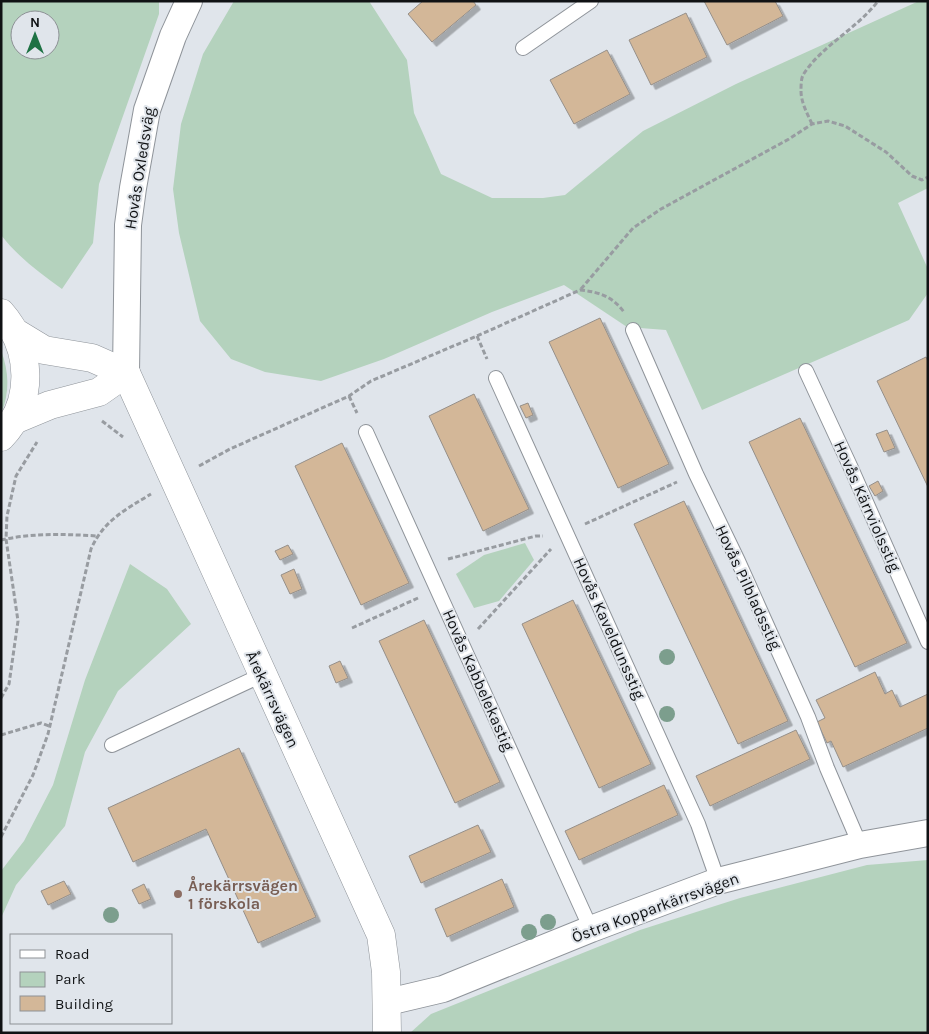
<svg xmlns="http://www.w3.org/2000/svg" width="929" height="1034" font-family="Karla,sans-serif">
  <defs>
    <filter id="shadow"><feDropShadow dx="4.5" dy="4.5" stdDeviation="0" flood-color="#0004"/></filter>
  </defs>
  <rect width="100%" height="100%" fill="#e0e5eb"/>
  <g fill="#b4d2bd" fill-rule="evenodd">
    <path d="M1 1H159V14L99 184 93 243 62 289C40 273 18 257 1 235ZM20 20H50V50H20Z"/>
    <path d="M234 1H369L407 60 414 113 441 174 492 198H543L565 195 643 131 736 84 919 1H928V188L898 203 928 269V293L909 320 702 410 666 330 627 327 564 285 492 312 384 359 321 381 265 372 231 359 200 321 179 233 173 189 181 124 203 54Z"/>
    <path d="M1 350C9 372 10 392 1 414Z"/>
    <path d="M525 543 534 560 499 601 474 608 456 574 484 555Z"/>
    <path d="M130 564 167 589 191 624 118 691 85 752 65 826 16 885 1 918V871L24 841 53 785 85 680Z"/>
    <path d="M928 860V1033H410L431 1014 640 930 740 898 867 865Z"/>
  </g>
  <g fill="#d3b798" stroke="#958f89" filter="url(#shadow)">
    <path d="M423 1H473L476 5 432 42 408 14Z"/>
    <path d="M704 1H775L783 16 727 45Z"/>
    <path d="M686 13 707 57 651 85 629 40Z"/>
    <path d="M607 50 630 94 574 124 550 80Z"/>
    <path d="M600 318 669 464 618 488 549 342Z"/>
    <path d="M926 357 928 361V487L877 381Z"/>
    <path d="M474 394 529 509 483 531 429 416Z"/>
    <path d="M528 403 533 415 526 418 520 406Z"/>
    <path d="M800 418 907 643 855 667 749 442Z"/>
    <path d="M887 430 895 448 884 452 876 434Z"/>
    <path d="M342 443 409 583 361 605 295 466Z"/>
    <path d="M878 481 883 491 875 496 869 486Z"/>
    <path d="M684 501 788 721 738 744 634 524Z"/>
    <path d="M288 545 293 554 280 560 275 551Z"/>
    <path d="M294 569 302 589 290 594 281 575Z"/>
    <path d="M573 600 651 764 599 788 522 624Z"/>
    <path d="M424 620 500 782 455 803 379 641Z"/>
    <path d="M340 661 348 678 336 683 329 666Z"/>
    <path d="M875 672 885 694 892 690 900 707 928 694V728L843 767 831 741 827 743 817 722 825 718 816 700Z"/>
    <path d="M796 730 810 759 710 806 696 776Z"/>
    <path d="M239 748 316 917 258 943 206 829 133 862 108 808Z"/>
    <path d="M664 785 678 815 579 860 565 831Z"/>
    <path d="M478 825 491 852 421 883 409 856Z"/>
    <path d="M502 879 514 907 447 937 435 909Z"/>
    <path d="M64 881 71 894 48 905 41 891Z"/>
    <path d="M144 884 151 899 139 904 132 890Z"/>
  </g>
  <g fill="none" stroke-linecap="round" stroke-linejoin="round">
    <g stroke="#8f949a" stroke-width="16">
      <g id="lane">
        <path d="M523 48 591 1"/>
        <path d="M633 330 696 474 738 561 808 717 827 768 860 845"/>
        <path d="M806 371 851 468 928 642"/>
        <path d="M496 378 698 824 718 881"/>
        <path d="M366 432 591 929"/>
        <path d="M112 745 262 675"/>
      </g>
    </g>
    <g stroke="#8f949a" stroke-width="28">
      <g id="street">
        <path d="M126 373 128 225 133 188 147 110 173 36 189 1"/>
        <path d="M388 1002 443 989 591 929 718 881 860 845 928 833"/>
      </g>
    </g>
    <g stroke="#8f949a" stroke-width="29">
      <g id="secondary">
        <path d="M1 313C32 348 35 402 1 437"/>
        <path d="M16 333 44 350 92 358 126 373 381 935 386 972 387 1033"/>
        <path d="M14 420 50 405 99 392 126 373"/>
      </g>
    </g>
    <g stroke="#989ca1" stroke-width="3" stroke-dasharray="5 2.5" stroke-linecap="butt">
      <path d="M812 124C807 113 801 102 801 91 801 86 801 79 803 75 821 46 857 29 878 1"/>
      <path d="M581 289 633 228 661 209 789 139 812 124 828 121 845 126 886 152 912 176 922 180 928 177"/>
      <path d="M477 336 487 359"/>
      <path d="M349 396 357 413"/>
      <path d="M102 421 123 437"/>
      <path d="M199 466 230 449 349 396 371 381 477 336 580 290C599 292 612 296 624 312"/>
      <path d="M585 524 677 482"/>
      <path d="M1 540C32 533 65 534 97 536"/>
      <path d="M448 559 536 536H543"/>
      <path d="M352 628 418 598"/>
      <path d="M478 629 551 549"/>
      <path d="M1 698 9 684 18 621 6 539 7 516 16 476 37 442"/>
      <path d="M1 735 41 723 49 726"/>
      <path d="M1 837 33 775 48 734 91 549C104 520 125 510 151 494"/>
    </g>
    <use href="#lane" stroke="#fff" stroke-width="14"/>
    <use href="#street" stroke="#fff" stroke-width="26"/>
    <use href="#secondary" stroke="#fff" stroke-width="28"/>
  </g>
  <g fill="#7c9e8d">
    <circle cx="667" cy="657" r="8"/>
    <circle cx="667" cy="714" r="8"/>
    <circle cx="111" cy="915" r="8"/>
    <circle cx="548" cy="922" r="8"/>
    <circle cx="529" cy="932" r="8"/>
  </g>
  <circle fill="#8d6e63" stroke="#e0e5eb" stroke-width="2" cx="178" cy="894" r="5"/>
  <g text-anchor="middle" stroke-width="4" stroke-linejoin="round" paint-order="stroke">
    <g font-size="16" fill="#101214" stroke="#e0e5eb">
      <text transform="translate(139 168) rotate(-81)" y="6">Hovås Oxledsväg</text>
      <text transform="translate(868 506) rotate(66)" y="6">Hovås Kärrviolsstig</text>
      <text transform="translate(749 587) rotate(65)" y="6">Hovås Pilbladsstig</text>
      <text transform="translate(610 628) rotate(66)" y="6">Hovås Kaveldunsstig</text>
      <text transform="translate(479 680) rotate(66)" y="6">Hovås Kabbelekastig</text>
      <text transform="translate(273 699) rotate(65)" y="6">Årekärrsvägen</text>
      <text transform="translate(655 907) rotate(-20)" y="6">Östra Kopparkärrsvägen</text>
    </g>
    <g font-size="16" font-weight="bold" fill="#785e54" stroke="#e0e5eb" text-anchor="start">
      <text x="188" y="891">Årekärrsvägen<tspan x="188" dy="18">1 förskola</tspan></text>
    </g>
  </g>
  <rect width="929" height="1034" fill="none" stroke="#101214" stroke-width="5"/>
  <rect x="10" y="934" width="162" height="90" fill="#e0e5eb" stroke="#8d9195"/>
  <rect x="20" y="950" width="25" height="8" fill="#ffffff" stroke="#8d9195"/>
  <text x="55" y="959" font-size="15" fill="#101214">Road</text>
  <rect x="20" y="972" width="25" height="15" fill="#b4d2bd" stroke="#8d9195"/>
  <text x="55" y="984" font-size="15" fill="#101214">Park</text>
  <rect x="20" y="996" width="25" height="15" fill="#d3b798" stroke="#8d9195"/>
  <text x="55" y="1009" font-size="15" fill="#101214">Building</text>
  <g transform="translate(35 35)"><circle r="24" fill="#e0e5eb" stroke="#8d9195"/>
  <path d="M0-4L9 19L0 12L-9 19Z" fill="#1e7244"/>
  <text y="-8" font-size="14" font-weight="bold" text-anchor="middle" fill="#101214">N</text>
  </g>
</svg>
